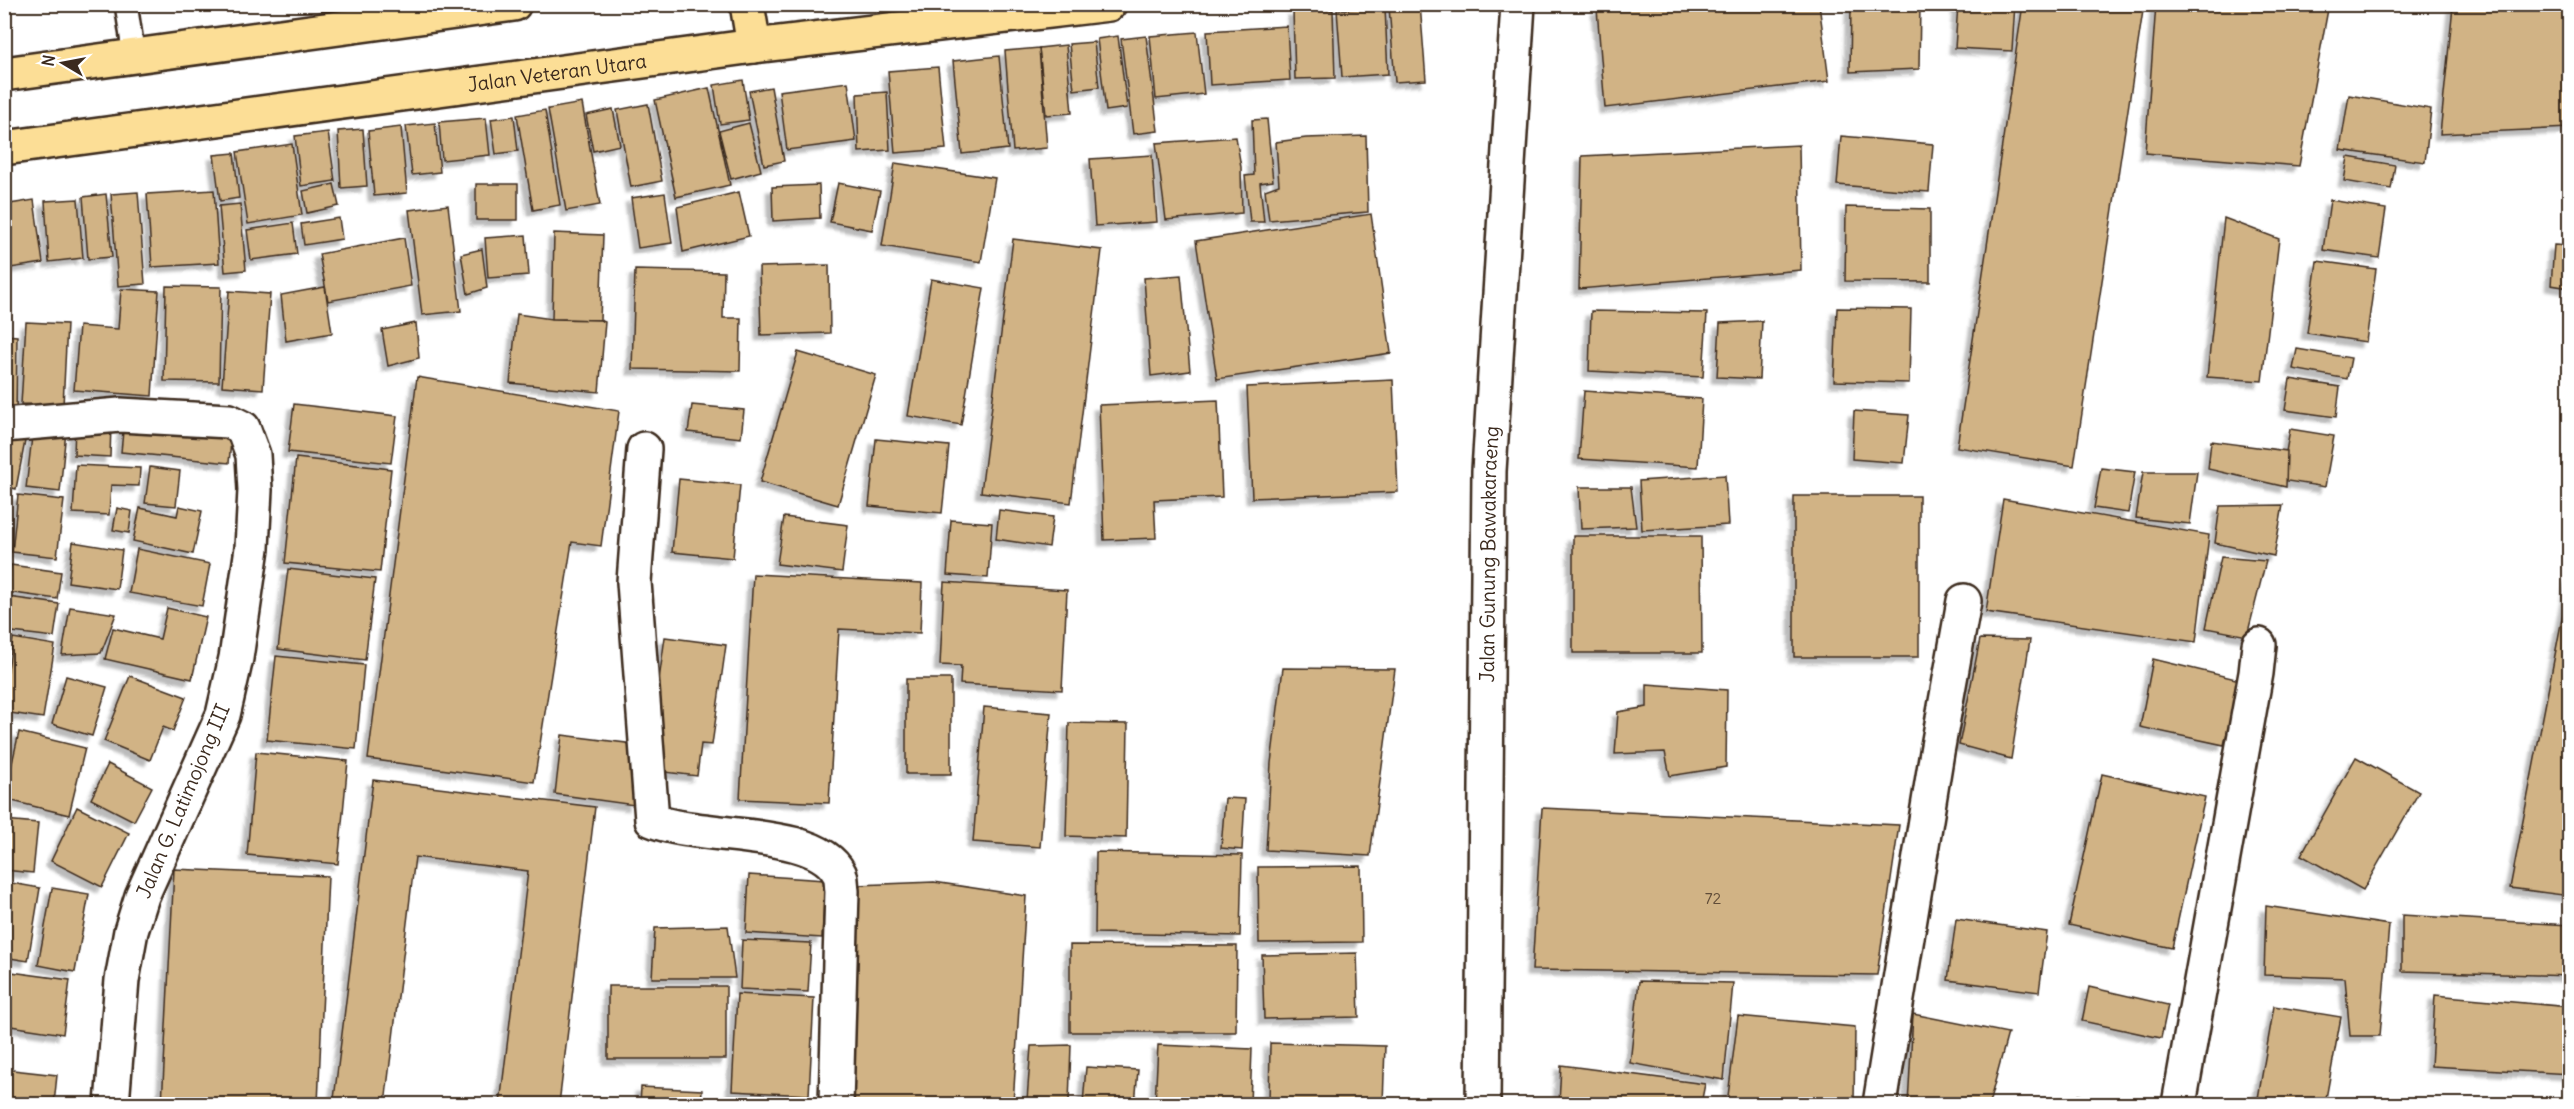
<svg xmlns="http://www.w3.org/2000/svg" width="2574" height="1109" font-family="Delius,sans-serif">
  <defs>
    <filter id="shadow"><feDropShadow dx="-5.5" dy="5.5" stdDeviation="1.5" flood-color="#0004"/></filter>
  </defs>
  <rect width="100%" height="100%" fill="#fff"/>
  <filter id="ink" filterUnits="userSpaceOnUse"><feTurbulence type="fractalNoise" baseFrequency=".0167" numOctaves="2"/><feDisplacementMap in="SourceGraphic" scale="12" xChannelSelector="R" yChannelSelector="G"/><feConvolveMatrix kernelMatrix="1 2 1 2 8 2 1 2 1" color-interpolation-filters="sRGB"/></filter>
  <g filter="url(#ink)">
    <g fill="#d1b385" stroke="#3b2a1e" stroke-width="1.5" filter="url(#shadow)">
      <path d="M1420 4 1426 80 1395 82 1389 7Z"/>
      <path d="M1625 4H1819L1829 81 1605 108 1597 9Z"/>
      <path d="M1851 4H1920L1919 69 1850 72Z"/>
      <path d="M1958 4H2015L2012 51 1955 48Z"/>
      <path d="M2023 4H2144L2074 466 1957 447Z"/>
      <path d="M2156 4H2329L2299 166 2145 153Z"/>
      <path d="M2466 4H2570V128L2440 134 2453 6Z"/>
      <path d="M1385 7 1388 74 1342 77 1337 10Z"/>
      <path d="M1333 10 1335 78 1295 79 1293 11Z"/>
      <path d="M1287 26 1290 80 1210 85 1207 31Z"/>
      <path d="M1197 32 1204 94 1156 99 1150 36Z"/>
      <path d="M1118 36 1127 108 1106 111 1097 39Z"/>
      <path d="M1146 36 1158 131 1133 134 1121 39Z"/>
      <path d="M1094 42 1099 87 1074 90 1069 44Z"/>
      <path d="M1066 45 1072 113 1046 115 1039 48Z"/>
      <path d="M1039 48 1047 148 1013 151 1005 51Z"/>
      <path d="M999 56 1008 149 962 154 953 61Z"/>
      <path d="M938 67 946 149 895 153 888 71Z"/>
      <path d="M743 80 749 120 720 124 714 85Z"/>
      <path d="M848 82 856 141 787 150 779 91Z"/>
      <path d="M771 87 784 161 764 165 749 91Z"/>
      <path d="M709 88 730 185 676 197 655 100Z"/>
      <path d="M887 92 890 150 859 152 857 94Z"/>
      <path d="M2349 95 2431 109 2425 162 2340 150Z"/>
      <path d="M582 103 600 205 566 211 548 109Z"/>
      <path d="M648 104 662 181 631 187 617 110Z"/>
      <path d="M613 109 620 145 593 151 586 115Z"/>
      <path d="M545 110 560 205 533 210 517 115Z"/>
      <path d="M514 116 518 151 496 154 491 119Z"/>
      <path d="M486 118 490 155 442 160 439 122Z"/>
      <path d="M1267 119 1273 181 1260 183 1264 222H1250L1245 176 1254 175 1252 120Z"/>
      <path d="M435 123 440 172 412 175 406 126Z"/>
      <path d="M749 123 761 171 731 179 719 131Z"/>
      <path d="M401 127 407 193 374 196 368 131Z"/>
      <path d="M363 129 367 186 341 188 338 131Z"/>
      <path d="M328 132 335 181 301 186 295 136Z"/>
      <path d="M1366 136 1368 212 1269 220 1265 190 1279 185 1276 142 1306 138Z"/>
      <path d="M1841 136 1933 144 1929 192 1837 185Z"/>
      <path d="M1236 137 1241 167 1242 213 1166 220 1156 143Z"/>
      <path d="M292 144 302 215 248 224 237 152Z"/>
      <path d="M1799 145 1801 270 1579 289 1582 156Z"/>
      <path d="M234 153 239 198 220 201 214 155Z"/>
      <path d="M1152 155 1157 222 1095 226 1090 159Z"/>
      <path d="M2348 157 2395 165 2391 189 2344 181Z"/>
      <path d="M895 163 995 178 981 262 882 246Z"/>
      <path d="M838 183 880 191 872 230 830 222Z"/>
      <path d="M334 184 339 206 307 213 303 191Z"/>
      <rect x="476" y="184" width="42" height="36"/>
      <path d="M819 185 820 218 773 221 772 187Z"/>
      <path d="M214 190 219 263 152 267 147 194Z"/>
      <path d="M138 192 145 284 118 286 111 194Z"/>
      <path d="M739 192 749 236 683 252 677 207Z"/>
      <path d="M665 193 672 243 638 248 631 198Z"/>
      <path d="M106 194 112 257 88 259 83 197Z"/>
      <path d="M78 199 83 258 49 262 45 201Z"/>
      <path d="M34 200 43 263 4 269V205Z"/>
      <path d="M2330 200 2386 209 2379 258 2323 250Z"/>
      <path d="M240 204 246 270 225 272 219 206Z"/>
      <path d="M448 205 461 311 422 315 409 210Z"/>
      <path d="M1846 207 1930 209V282L1845 281Z"/>
      <path d="M1371 214 1391 353 1217 379 1196 241Z"/>
      <path d="M339 218 342 239 304 245 301 224Z"/>
      <path d="M2224 218 2279 239 2262 381 2207 377Z"/>
      <path d="M293 223 297 254 251 260 247 230Z"/>
      <path d="M554 233 603 235 600 320 552 319Z"/>
      <path d="M526 235 529 275 488 278 485 238Z"/>
      <path d="M404 238 411 286 328 301 319 254Z"/>
      <path d="M1013 239 1102 250 1071 503 981 492Z"/>
      <path d="M2554 245 2570 246V288L2551 285Z"/>
      <path d="M482 249 487 288 468 294 461 254Z"/>
      <path d="M2317 261 2376 269 2366 342 2307 333Z"/>
      <path d="M829 265 830 333 761 335 759 267Z"/>
      <path d="M635 270 724 272 723 318H741L740 371 632 369Z"/>
      <path d="M1181 275 1190 371 1151 376 1144 278Z"/>
      <path d="M931 279 984 288 961 425 908 416Z"/>
      <path d="M166 286 221 287 219 382 164 381Z"/>
      <path d="M325 287 332 333 286 341 281 295Z"/>
      <path d="M121 289 159 291 152 396 74 390 79 326 118 329Z"/>
      <path d="M229 291 270 294 263 389 222 386Z"/>
      <path d="M1837 308 1911 309 1909 383 1834 381Z"/>
      <path d="M1591 311 1707 313 1703 377 1589 371Z"/>
      <path d="M517 314 552 319 600 320 605 322 599 392 510 383Z"/>
      <path d="M1762 321 1759 379 1717 377 1720 323Z"/>
      <path d="M26 322 67 324 63 406 21 404Z"/>
      <path d="M416 323 419 358 388 366 382 330Z"/>
      <path d="M4 335 17 336 16 418 4 417Z"/>
      <path d="M2297 349 2351 358 2347 379 2293 369Z"/>
      <path d="M798 352 876 375 838 505 760 482Z"/>
      <path d="M417 377 619 411 601 546 572 542 534 782 368 759Z"/>
      <path d="M2290 379 2340 387 2336 417 2285 410Z"/>
      <path d="M1393 380 1398 492 1252 498 1247 387Z"/>
      <path d="M1584 391 1702 399 1698 467 1579 459Z"/>
      <path d="M1218 400 1222 497 1154 500 1156 538 1104 540 1099 405Z"/>
      <path d="M294 404 397 416 391 463 288 452Z"/>
      <path d="M692 405 744 410 741 438 688 432Z"/>
      <path d="M1854 411 1909 415 1904 463 1852 459Z"/>
      <path d="M124 421 232 430 229 463 121 452Z"/>
      <path d="M75 422 111 425 110 457 74 455Z"/>
      <path d="M33 428 66 431 60 492 26 488Z"/>
      <path d="M2290 429 2334 436 2325 487 2281 480Z"/>
      <path d="M4 437 25 441 16 489 4 486Z"/>
      <path d="M876 439 949 446 942 513 869 506Z"/>
      <path d="M2211 441 2287 451 2286 487 2208 469Z"/>
      <path d="M296 458 391 469 380 572 285 563Z"/>
      <path d="M76 465 140 468 139 486 111 485 109 515 73 513Z"/>
      <path d="M150 467 180 471 176 506 145 503Z"/>
      <path d="M2101 468 2135 472 2128 513 2094 508Z"/>
      <path d="M2143 472H2197L2190 524 2136 518Z"/>
      <path d="M1725 475 1728 525 1642 530 1639 481Z"/>
      <path d="M679 479 740 485 733 558 672 552Z"/>
      <path d="M1579 487H1631L1636 527 1581 529Z"/>
      <path d="M4 494H10L4 534Z"/>
      <path d="M18 495 64 500 57 557 12 552Z"/>
      <rect x="1794" y="496" width="125" height="161"/>
      <path d="M2003 499 2209 535 2196 642 1986 612Z"/>
      <path d="M2283 505 2274 556 2215 543 2220 506Z"/>
      <path d="M179 506 202 511 193 554 133 541 140 508 177 516Z"/>
      <path d="M117 508 132 511 129 533 113 530Z"/>
      <path d="M999 510 1053 517 1049 547 996 539Z"/>
      <path d="M784 517 848 525 842 572 777 564Z"/>
      <path d="M951 520 992 523 988 578 947 575Z"/>
      <path d="M1573 536H1701L1702 653H1573Z"/>
      <path d="M73 542 122 550 117 589 68 582Z"/>
      <path d="M137 549 210 564 202 606 129 593Z"/>
      <path d="M2221 557 2266 561 2247 636 2206 628Z"/>
      <path d="M11 565 61 572 57 599 7 592Z"/>
      <path d="M288 569 375 579 365 660 278 649Z"/>
      <path d="M753 574 922 583 920 633 839 629 829 803 740 799Z"/>
      <path d="M2570 577V896L2510 888Z"/>
      <path d="M944 582 1067 590 1062 690 960 684 961 666 940 665Z"/>
      <path d="M8 597 59 604 54 637 4 631Z"/>
      <path d="M70 607 116 614 101 653 62 655Z"/>
      <path d="M167 608 206 617 192 679 105 659 113 628 160 639Z"/>
      <path d="M665 637 726 645 712 745 701 744 697 776 657 771 651 737Z"/>
      <path d="M13 638 55 645 43 718 4 712V694Z"/>
      <path d="M1980 639 2030 640 2011 759 1959 745Z"/>
      <path d="M276 656 364 665 356 749 267 740Z"/>
      <path d="M2153 659 2240 680 2224 745 2140 727Z"/>
      <path d="M1283 668 1395 669 1370 856 1266 850 1271 763Z"/>
      <path d="M66 676 107 687 92 736 52 724Z"/>
      <path d="M130 676 186 697 173 731 163 727 150 760 104 741Z"/>
      <rect x="906" y="679" width="45" height="95"/>
      <path d="M1647 684 1727 690 1726 767 1670 776 1665 752 1615 754 1618 712 1647 707Z"/>
      <path d="M984 707 1051 713 1040 847 973 842Z"/>
      <path d="M1069 723 1128 724 1126 838 1066 836Z"/>
      <path d="M19 732 85 748 69 815 4 799Z"/>
      <path d="M562 735 642 745 634 805 555 794Z"/>
      <path d="M256 752 348 761 338 864 247 855Z"/>
      <path d="M2356 757 2419 792 2363 890 2301 855Z"/>
      <path d="M108 764 152 787 134 821 91 799Z"/>
      <path d="M2102 774 2205 797 2172 948 2069 925Z"/>
      <path d="M373 780 595 807 559 1104H500L528 871 415 857 385 1104 334 1099Z"/>
      <path d="M1225 798 1245 799 1242 850 1221 848Z"/>
      <path d="M77 807 129 833 102 887 51 861Z"/>
      <path d="M1542 808 1899 825 1877 975 1532 970Z"/>
      <path d="M4 820 38 823 33 873 4 870Z"/>
      <path d="M1096 852 1242 855 1240 936 1095 933Z"/>
      <path d="M1361 866 1362 942 1259 943 1258 867Z"/>
      <path d="M174 869 328 876 318 1104H162Z"/>
      <path d="M749 875 825 880 822 938 746 933Z"/>
      <path d="M6 882 40 888 28 961 4 957Z"/>
      <path d="M934 882 1026 896 1013 1104H839L858 885Z"/>
      <path d="M52 888 89 894 75 972 38 965Z"/>
      <path d="M2266 906 2389 925 2380 1036H2350L2345 978 2264 975Z"/>
      <path d="M2402 915 2570 925V976L2402 971Z"/>
      <path d="M1956 919 2047 932 2039 992 1948 980Z"/>
      <path d="M728 926 735 978H652L655 928Z"/>
      <path d="M742 940 811 943 808 992 740 989Z"/>
      <path d="M1070 945 1237 946 1236 1032H1070Z"/>
      <path d="M1357 953 1359 1017 1264 1019 1262 955Z"/>
      <path d="M4 971 70 980 63 1034 4 1025Z"/>
      <path d="M1639 981 1733 983 1724 1080 1630 1063Z"/>
      <rect x="608" y="986" width="118" height="73"/>
      <path d="M2089 987 2168 1005 2161 1038 2082 1021Z"/>
      <path d="M737 994 814 998 809 1095 732 1091Z"/>
      <path d="M2435 995 2570 1007V1074L2431 1066Z"/>
      <path d="M2274 1006 2341 1017 2325 1104H2257Z"/>
      <path d="M1913 1014 2008 1033 1989 1104H1908Z"/>
      <path d="M1738 1016 1855 1027 1854 1104H1727Z"/>
      <path d="M1270 1043 1385 1046 1383 1104H1269Z"/>
      <path d="M1071 1045 1069 1103 1027 1100 1031 1046Z"/>
      <path d="M1158 1045 1252 1049 1250 1104H1155Z"/>
      <path d="M1561 1065 1705 1084 1701 1104H1559Z"/>
      <path d="M1086 1067 1138 1070 1135 1104H1083Z"/>
      <path d="M4 1069 57 1075 54 1104H4Z"/>
      <path d="M641 1087 702 1090 701 1104H640Z"/>
      <path d="M2078 1095 2129 1104H2076Z"/>
      <path d="M717 1100 806 1103V1104H717Z"/>
    </g>
    <g fill="none" stroke-linecap="round" stroke-linejoin="round">
      <g stroke="#3b2a1e" stroke-width="26">
        <path id="service" d="M126 4 134 56"/>
      </g>
      <g stroke="#3b2a1e" stroke-width="38">
        <g id="minor">
          <path d="M4 425 120 415 229 421 243 428 253 455 255 490 252 548 236 658 223 715 142 896 131 931 122 980 112 1104"/>
          <path d="M644 449 634 582 652 820C697 840 816 827 839 873 842 877 841 886 842 891L836 1104"/>
          <path d="M1880 1104 1937 752 1964 601"/>
          <path d="M2179 1104 2256 673 2259 645"/>
        </g>
      </g>
      <g stroke="#3b2a1e" stroke-width="38">
        <g id="secondary">
          <path id="s1" d="M1483 1104 1489 471 1518 4"/>
        </g>
      </g>
      <g stroke="#3b2a1e" stroke-width="38">
        <g id="trunk">
          <path d="M747 4 754 46"/>
          <path d="M4 74 514 4"/>
          <path id="s2" d="M4 148 754 46 1109 4"/>
        </g>
      </g>
      <use href="#service" stroke="#fff" stroke-width="21"/>
      <use href="#minor" stroke="#fff" stroke-width="33"/>
      <use href="#secondary" stroke="#fff" stroke-width="33"/>
      <use href="#trunk" stroke="#fcde96" stroke-width="33"/>
    </g>
  </g>
  <g text-anchor="middle" stroke-width="4.5" stroke-linejoin="round" paint-order="stroke">
    <g font-size="16" fill="#604c38">
      <text x="1713" y="904">72</text>
    </g>
    <g font-size="20" fill="#3b2a1e" stroke="#fff">
      <text dy="7" stroke="none"><textPath href="#s2" startOffset="558">Jalan Veteran Utara</textPath></text>
      <text dy="7" stroke="none"><textPath href="#s1" startOffset="550">Jalan Gunung Bawakaraeng</textPath></text>
      <text transform="translate(183 801) rotate(-67)" y="7">Jalan G. Latimojong III</text>
    </g>
  </g>
  <rect width="2574" height="1109" fill="none" stroke="#fff" stroke-width="24"/>
  <rect x="12" y="12" width="2550" height="1085" fill="none" stroke="#3b2a1e" stroke-width="2" filter="url(#ink)"/>
  <g transform="translate(63 63) rotate(280)" stroke="#ffffff" stroke-width="4.5" paint-order="stroke">
  <path d="M0-4.5L10 22L0 15L-10 22Z" fill="#3b2a1e"/>
  <text y="-9" font-size="16" font-weight="bold" text-anchor="middle" fill="#3b2a1e">N</text>
  </g>
</svg>
